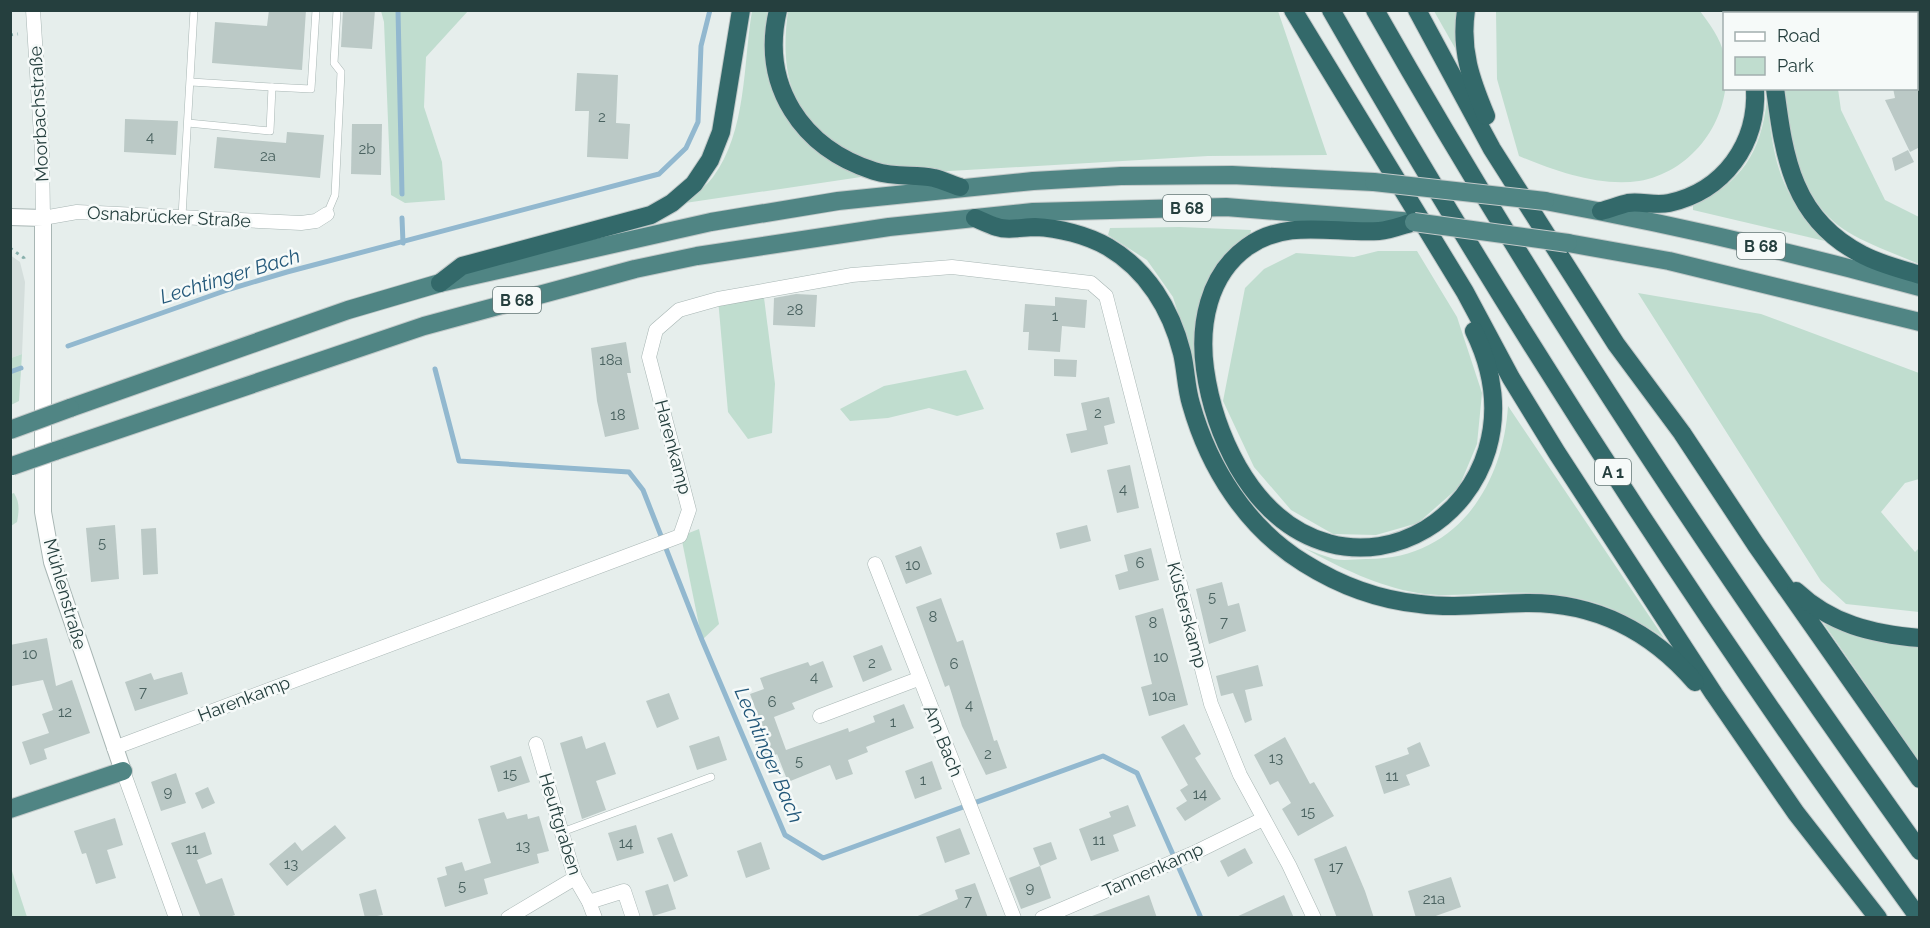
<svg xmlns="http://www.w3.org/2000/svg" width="1930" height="928" font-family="Raleway,sans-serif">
  <rect width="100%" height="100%" fill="#e6eeec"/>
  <path fill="#d4dedc" d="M10 255 20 262 25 282 22 354 11 358Z"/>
  <g fill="#c0ddcf">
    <path d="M381 11H468L426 57 424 107 442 162 445 200 405 203 391 195 384 22Z"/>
    <path d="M752 11H770L766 57 820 152 861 177 685 203C694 195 705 187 713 177 747 131 743 65 752 11Z"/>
    <path d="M788 11H1278L1327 155 1208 156 916 173C895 171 850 160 832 148 827 144 822 136 817 131 785 95 782 56 788 11Z"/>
    <path d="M1434 11H1460L1455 48Z"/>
    <path d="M1496 11H1700C1709 23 1721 39 1724 55 1736 111 1697 171 1639 181 1600 187 1555 171 1519 156L1497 79Z"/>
    <path d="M1784 89H1838L1841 110 1885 200 1919 217V264C1896 254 1869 245 1848 232 1799 202 1790 140 1784 89Z"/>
    <path d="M1767 99C1771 134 1774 171 1794 201 1801 211 1823 233 1825 241L1693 210V206C1741 182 1761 154 1767 99Z"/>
    <path d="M1180 227 1251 230 1250 236C1196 269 1195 311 1195 368L1173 297 1147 260 1108 235 1110 228Z"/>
    <path d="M1378 251H1417L1457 317 1482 393 1477 444 1459 487 1418 523 1376 535 1333 534 1291 510 1254 467 1223 401 1245 288 1264 269 1296 253 1354 257Z"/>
    <path d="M763 290 775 384 772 433 748 439 728 412 718 299Z"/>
    <path d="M1638 293 1761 314 1919 373V479L1905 483 1881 512 1915 552 1919 548V612L1846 604 1821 581Z"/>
    <path d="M22 354 19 401 11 405V358Z"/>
    <path d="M966 370 984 409 957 416 929 408 888 418 850 421 840 409 884 386Z"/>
    <path d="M1508 406 1664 638C1604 597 1564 591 1492 593 1468 594 1442 597 1418 593 1377 586 1341 568 1304 548 1314 552 1324 556 1334 559 1344 561 1356 559 1366 559 1455 560 1503 487 1508 406Z"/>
    <path d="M14 493C20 503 19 511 17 522L11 526V494Z"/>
    <path d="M699 529 719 624 702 640 681 536Z"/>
    <path d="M1824 624 1887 641 1919 645V761Z"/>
    <path d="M11 868 27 917H11Z"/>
  </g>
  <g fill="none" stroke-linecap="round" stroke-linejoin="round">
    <g stroke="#92b8cf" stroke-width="5">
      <path d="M398 10 402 194"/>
      <path d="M402 218 403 243"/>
      <path d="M68 346 230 289 287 272 659 174 686 148 698 122 701 46 710 10"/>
      <path d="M435 369 459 461 629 472 643 490 702 640 785 835 823 858 1103 756 1137 773 1201 918"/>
      <path d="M10 372 21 368"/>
    </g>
  </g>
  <g fill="#bbc9c6">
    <path d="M269 10H306L302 70 212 63 215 22 267 26Z"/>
    <path d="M343 10H375L372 49 341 47Z"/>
    <path d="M577 73 618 75 616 123 630 124 628 159 587 157 589 111H575Z"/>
    <path d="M1893 88H1920V147L1910 152 1885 100 1895 98Z"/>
    <path d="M125 119 178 121 176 155 124 152Z"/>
    <path d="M352 124H382L381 175 351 174Z"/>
    <path d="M287 132 324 135 320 178 214 168 217 137 286 143Z"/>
    <path d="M1908 150 1914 162 1895 171 1892 158Z"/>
    <path d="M796 294 817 295 815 327 773 325 774 298Z"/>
    <path d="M1055 297 1087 300 1085 328 1062 326 1060 352 1028 350 1029 332H1023L1025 304 1055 306Z"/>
    <path d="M626 342 631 373H627L639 429 605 437 597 401 591 348Z"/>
    <path d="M1054 359 1077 360 1076 377 1054 376Z"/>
    <path d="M1109 397 1115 423 1104 426 1108 444 1071 453 1066 434 1087 430 1081 403Z"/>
    <path d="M1130 465 1139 508 1117 513 1107 470Z"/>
    <path d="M115 525 119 579 91 582 86 528Z"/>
    <path d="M1087 525 1091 541 1060 549 1056 533Z"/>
    <path d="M156 528 158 574 143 575 141 529Z"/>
    <path d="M921 546 932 574 906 584 895 556Z"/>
    <path d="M1151 548 1159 580 1119 590 1115 575 1128 571 1124 555Z"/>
    <path d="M1222 582 1228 606 1239 603 1246 631 1209 644 1196 589Z"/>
    <path d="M941 598 957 642 963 640 994 741 997 740 1007 768 986 775 962 726 949 685 945 687 916 607Z"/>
    <path d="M1163 608 1188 705 1149 716 1141 687 1152 684 1135 616Z"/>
    <path d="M47 638 56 686 72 680 90 733 44 749 47 759 30 765 22 742 49 733 42 714 53 710 43 680 12 686 10 645Z"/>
    <path d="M882 645 892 670 863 682 853 656Z"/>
    <path d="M823 661 833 687 792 703 795 709 774 717 786 750 848 728 849 732 875 722 873 716 904 704 914 728 866 747 868 752 848 760 853 774 836 780 830 765 788 782 777 754 783 752 761 760 753 739 765 734 750 694 764 689 760 678 808 662 810 666Z"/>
    <path d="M1258 665 1263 686 1245 690 1252 720 1245 723 1233 693 1221 696 1216 676Z"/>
    <path d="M182 672 188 694 135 711 125 682 151 673 154 680Z"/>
    <path d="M669 693 679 719 657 728 646 701Z"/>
    <path d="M1184 724 1201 754 1195 758 1221 799 1185 821 1176 808 1187 801 1180 790 1188 785 1161 737Z"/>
    <path d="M582 736 586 749 605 742 616 774 596 781 606 810 582 819 560 743Z"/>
    <path d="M719 736 727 760 697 770 689 746Z"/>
    <path d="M1285 737 1310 784 1314 782 1334 816 1298 836 1282 809 1291 803 1278 781 1270 785 1254 755Z"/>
    <path d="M1420 742 1430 766 1406 775 1410 785 1384 794 1375 766 1409 754 1407 748Z"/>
    <path d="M521 756 530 782 498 792 490 766Z"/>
    <path d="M932 761 942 789 915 799 905 771Z"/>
    <path d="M176 773 186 803 161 811 151 782Z"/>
    <path d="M208 787 215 803 202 809 195 793Z"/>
    <path d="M1128 805 1136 826 1113 835 1119 851 1091 861 1079 829 1111 817 1109 812Z"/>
    <path d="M504 812 507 819 527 814 528 819 539 816 549 851 537 854 539 863 484 879 488 894 445 907 437 878 447 875 445 867 462 862 465 871 491 863 478 819Z"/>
    <path d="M115 818 123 845 107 850 116 878 96 884 86 853 82 854 74 831Z"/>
    <path d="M335 825 346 838 287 886 269 864 295 842 302 851Z"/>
    <path d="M636 825 644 853 617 861 608 833Z"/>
    <path d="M960 828 970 854 945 863 936 837Z"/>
    <path d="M205 832 212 854 197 860 206 884 222 878 235 915 226 918H201L171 843Z"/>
    <path d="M672 833 688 876 674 882 657 838Z"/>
    <path d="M761 842 770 869 746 878 737 851Z"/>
    <path d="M1051 842 1057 859 1040 866 1033 848Z"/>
    <path d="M1346 846 1365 891 1374 918H1337L1314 859Z"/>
    <path d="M1245 848 1253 863 1228 877 1220 861Z"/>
    <path d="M1040 866 1051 898 1021 909 1009 878Z"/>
    <path d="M1451 877 1461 907 1430 918H1416L1408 891Z"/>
    <path d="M975 883 988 918H913L958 899 955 890Z"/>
    <path d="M668 884 676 909 653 916 645 891Z"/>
    <path d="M376 889 383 915 365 918 359 894Z"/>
    <path d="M1149 895 1157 918H1092V916Z"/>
    <path d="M1284 895 1294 918H1234Z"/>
  </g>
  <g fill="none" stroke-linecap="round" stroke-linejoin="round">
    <g stroke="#a8b6b4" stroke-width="8">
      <g id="service">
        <path d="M191 82 272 87"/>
        <path d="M188 123 270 131 272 87 311 89 316 10"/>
        <path d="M327 214 335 195 341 72 334 63 337 10"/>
        <path d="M182 216 194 10"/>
        <path d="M562 832 711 777"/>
      </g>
    </g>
    <g stroke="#a8b6b4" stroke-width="15">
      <g id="minor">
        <path d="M33 10 42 151 43 218 77 212 301 223 316 221 327 214"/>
        <path d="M875 564 1014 918"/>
        <path d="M820 716 918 679"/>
        <path d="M536 744 575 878 589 902 595 918"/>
        <path d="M114 748 680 536 689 510 649 357 656 330 679 310 718 299 852 275 952 267 1091 283 1106 296 1211 704 1240 775 1289 865 1314 918"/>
        <path d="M123 771 176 918"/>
        <path d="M589 902 624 891 633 918"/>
        <path d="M508 918 575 878"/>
        <path d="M1042 918 1194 853 1263 819"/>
      </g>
    </g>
    <g stroke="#a8b6b4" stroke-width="18">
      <path id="tertiary" d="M10 217 43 218V512L52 562 123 771"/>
    </g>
    <g stroke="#c2c9c9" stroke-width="20">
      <g id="trunk">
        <path d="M1545 201C1671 224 1796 253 1920 287"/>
        <path d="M1568 243 1669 261 1920 322"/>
        <path d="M70 408 348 310 440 283 711 222 838 201 1033 181 1121 176 1232 175 1374 182"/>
        <path d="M55 451 424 326 635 269 697 256 889 227 1033 212 1226 207 1414 222"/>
        <path d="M10 809 123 771"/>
      </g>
    </g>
    <g stroke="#c2c9c9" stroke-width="20">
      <g id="motorway">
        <path d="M778 10C760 86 802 148 874 171 896 178 913 174 934 178 942 180 951 184 960 187"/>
        <path d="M1293 10 1465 292 1511 378 1557 453 1714 694 1796 813 1878 918"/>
        <path d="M1331 10C1510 323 1707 626 1919 918"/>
        <path d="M1375 10C1540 301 1726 579 1920 851"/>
        <path d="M1417 10 1492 149 1616 344 1682 433 1756 545 1920 779"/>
        <path d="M1466 10C1460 50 1471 80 1486 116"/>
        <path d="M1735 10 1736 14"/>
        <path d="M1755 10 1756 14"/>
        <path d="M1775 88C1784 158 1793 220 1863 255 1880 264 1901 269 1920 275"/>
        <path d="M1601 211C1610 209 1619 205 1628 203 1641 201 1655 206 1669 203 1724 191 1758 144 1755 88"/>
        <path d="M975 218C982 221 990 225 997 227 1008 231 1023 227 1035 227 1059 228 1087 235 1108 247 1147 270 1171 309 1182 353 1186 370 1186 388 1191 404 1209 468 1247 528 1304 563 1339 585 1379 600 1420 604 1456 609 1492 603 1529 603 1596 603 1652 632 1695 682"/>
        <path d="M1414 222C1403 225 1391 230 1379 231 1334 234 1287 218 1247 247 1208 275 1199 325 1205 369 1210 405 1220 435 1238 467 1339 641 1559 504 1474 331"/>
        <path d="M440 283 462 266 651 215 672 203 694 184 710 160 721 132 741 10"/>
        <path d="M1796 591C1831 624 1872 634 1920 638"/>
      </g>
    </g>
    <g stroke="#88b0ac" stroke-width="3" stroke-dasharray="3 4.5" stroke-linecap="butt">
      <path d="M10 35 18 34"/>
      <path d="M10 248 24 258 25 263"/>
    </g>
    <use href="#service" stroke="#fff" stroke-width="7"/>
    <use href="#minor" stroke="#fff" stroke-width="14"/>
    <use href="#tertiary" stroke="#fff" stroke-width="16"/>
    <use href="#trunk" stroke="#508584" stroke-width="18"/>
    <use href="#motorway" stroke="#33696a" stroke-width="18"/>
    <g stroke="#c2c9c9" stroke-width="20" stroke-linecap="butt">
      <g id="trunk-bridge">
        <path d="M1374 182 1545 201"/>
        <path d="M1414 222 1568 243"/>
        <path d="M10 430 70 408"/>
        <path d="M12 466 55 451"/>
      </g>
    </g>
    <use href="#trunk-bridge" stroke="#508584" stroke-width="18"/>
  </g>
  <g text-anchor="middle" stroke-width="5" stroke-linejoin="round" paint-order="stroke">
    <g font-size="15" fill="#4a6260">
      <text x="602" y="122">2</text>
      <text x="150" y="142">4</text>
      <text x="367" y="154">2b</text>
      <text x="268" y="161">2a</text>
      <text x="795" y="315">28</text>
      <text x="1055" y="321">1</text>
      <text x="611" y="365">18a</text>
      <text x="1098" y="418">2</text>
      <text x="618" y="420">18</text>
      <text x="1123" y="494">4</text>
      <text x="102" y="548">5</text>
      <text x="1140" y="568">6</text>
      <text x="913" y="570">10</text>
      <text x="1212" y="602">5</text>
      <text x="933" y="622">8</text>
      <text x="1224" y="627">7</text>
      <text x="1153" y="628">8</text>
      <text x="30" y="659">10</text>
      <text x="1161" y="662">10</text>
      <text x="872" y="668">2</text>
      <text x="954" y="669">6</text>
      <text x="814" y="682">4</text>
      <text x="143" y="697">7</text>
      <text x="1164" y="701">10a</text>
      <text x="772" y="707">6</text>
      <text x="969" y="710">4</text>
      <text x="65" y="717">12</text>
      <text x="893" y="727">1</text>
      <text x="988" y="759">2</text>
      <text x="1276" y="763">13</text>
      <text x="799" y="766">5</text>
      <text x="510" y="779">15</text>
      <text x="1392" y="781">11</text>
      <text x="923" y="785">1</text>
      <text x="168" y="797">9</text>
      <text x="1200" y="799">14</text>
      <text x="1308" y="817">15</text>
      <text x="1099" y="845">11</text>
      <text x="626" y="848">14</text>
      <text x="523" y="851">13</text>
      <text x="192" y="854">11</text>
      <text x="291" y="869">13</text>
      <text x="1336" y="872">17</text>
      <text x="462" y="891">5</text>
      <text x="1030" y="893">9</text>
      <text x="1434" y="904">21a</text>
      <text x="968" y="906">7</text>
    </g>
    <g fill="#f6faf9" stroke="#647776" stroke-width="1.5">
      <rect x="1163" y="195" width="48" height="26" rx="4.5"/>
      <rect x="1737" y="233" width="48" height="26" rx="4.5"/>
      <rect x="493" y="287" width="48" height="26" rx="4.5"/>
      <rect x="1595" y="459" width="36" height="26" rx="4.5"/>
    </g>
    <g font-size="16" font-weight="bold" fill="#253f3e">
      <text x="1187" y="214">B 68</text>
      <text x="1761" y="252">B 68</text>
      <text x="517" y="306">B 68</text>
      <text x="1613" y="478">A 1</text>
    </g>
    <g font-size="18" fill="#253f3e" stroke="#f6faf9">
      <text transform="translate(39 114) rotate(-93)" y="6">Moorbachstraße</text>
      <text transform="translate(169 217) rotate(3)" y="6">Osnabrücker Straße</text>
      <text transform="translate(673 447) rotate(75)" y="6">Harenkamp</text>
      <text transform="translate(65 594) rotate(74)" y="6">Mühlenstraße</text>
      <text transform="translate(1187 615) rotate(75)" y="6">Küsterskamp</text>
      <text transform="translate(244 699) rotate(-21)" y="6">Harenkamp</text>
      <text transform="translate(943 741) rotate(68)" y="6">Am Bach</text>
      <text transform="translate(560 824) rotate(73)" y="6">Heuftgraben</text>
      <text transform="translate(1153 870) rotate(-24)" y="6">Tannenkamp</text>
    </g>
    <g font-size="20" font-style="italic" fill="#225779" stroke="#f6faf9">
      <text transform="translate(230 276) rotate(-17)" y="7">Lechtinger Bach</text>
      <text transform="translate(769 755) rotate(67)" y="7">Lechtinger Bach</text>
    </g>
  </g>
  <rect width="1930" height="928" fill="none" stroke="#253f3e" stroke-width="24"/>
  <rect x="1723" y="12" width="195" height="78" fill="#f6faf9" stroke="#a2afae" stroke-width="1.5"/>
  <rect x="1735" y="32" width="30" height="9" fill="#ffffff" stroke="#a2afae" stroke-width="1.5"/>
  <text x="1777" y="42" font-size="18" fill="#253f3e">Road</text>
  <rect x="1735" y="57" width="30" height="18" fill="#c0ddcf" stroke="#a2afae" stroke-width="1.5"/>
  <text x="1777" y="72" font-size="18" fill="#253f3e">Park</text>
</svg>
